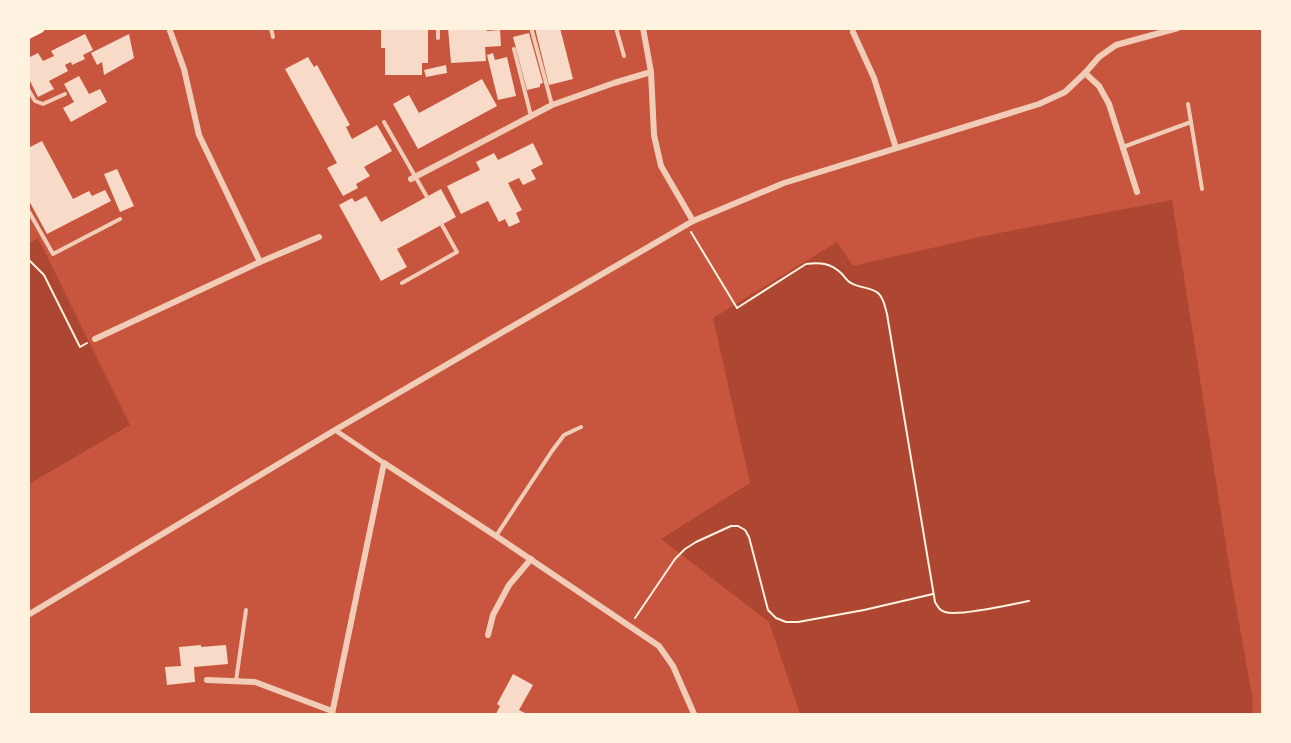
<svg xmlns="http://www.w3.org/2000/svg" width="1291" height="743" font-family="Cabin,sans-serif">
  <rect width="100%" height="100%" fill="#c8553d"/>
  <g fill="#ae4732">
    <path d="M1172 200 1231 577 1252 696 1253 714H800L769 622 661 539 750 483 713 318 837 242 853 266 984 236Z"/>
    <path d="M38 238 130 425 29 484 28 244Z"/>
  </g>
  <g fill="#f7dbc8">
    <path d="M448 28H486L487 31 500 30 501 46 485 47 486 61 451 63Z"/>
    <path d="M535 28H560L573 79 549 85Z"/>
    <path d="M381 30H428V63H422V75H385V48H381Z"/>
    <path d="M529 33 543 83 540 84V87L527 90 513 37Z"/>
    <path d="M85 34 93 50 83 55 85 59 72 65 71 62 65 65 68 71 49 81 54 89 38 97 28 77V58L38 53 43 61 54 56 51 51Z"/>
    <path d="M129 34 134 58 104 75 102 62 97 65 91 53Z"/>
    <path d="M493 53 495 60 507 57 516 96 498 100 487 55Z"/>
    <path d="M308 57 314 67 317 65 350 125 346 127 352 139 377 125 392 151 364 167 370 176 356 184 358 188 343 196 327 168 337 163 285 69Z"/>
    <path d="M446 65 447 73 426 77 424 70Z"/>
    <path d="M79 76 89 94 100 89 107 102 71 122 63 108 74 102 64 84Z"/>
    <path d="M482 79 497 106 418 149 393 104 409 95 419 113Z"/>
    <path d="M42 141 73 199 89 191 92 196 105 190 111 201 47 234 28 199V148Z"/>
    <path d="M533 143 543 164 531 170 536 179 523 185 519 178 508 183 522 210 516 213 520 222 509 227 505 219 499 222 488 201 461 214 447 186 480 170 476 162 494 153 498 160Z"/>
    <path d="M117 169 134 206 120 212 104 174Z"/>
    <path d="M441 189 456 217 397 249 407 267 381 281 339 205 352 198 355 202 366 196 381 222Z"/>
    <path d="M201 645V647L226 645 228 664 194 667 195 682 167 685 165 667 181 666 179 647Z"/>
    <path d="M513 674 533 685 519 710 527 714H496L500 706 497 704Z"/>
  </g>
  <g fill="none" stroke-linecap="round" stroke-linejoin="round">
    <g stroke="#fff3e0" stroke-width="2">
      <path d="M691 232 737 308 806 264C820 262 830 263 841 273 844 276 847 281 851 283 859 288 871 287 878 293 884 298 885 307 887 314L935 602C938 607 939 610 945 612 958 617 1013 604 1029 601"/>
      <path d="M28 259 44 275 80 347 87 343"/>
      <path d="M635 618 675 559 685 549 696 542 731 526H738L745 530 749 537 768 610 776 618 786 622H798L864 610 933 594"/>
    </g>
    <g stroke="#f1ccb7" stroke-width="4">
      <path d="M271 28 273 37"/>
      <path d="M438 28V38"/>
      <path d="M616 28 624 56"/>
      <path d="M532 31 552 105"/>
      <path d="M514 49 531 116"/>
      <path d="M28 89 35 101 43 104 65 94"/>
      <path d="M1188 104 1202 189"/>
      <path d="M384 122 427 197"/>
      <path d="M1123 147 1191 122"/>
      <path d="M28 210 53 254 120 219"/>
      <path d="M402 283 457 252 442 225"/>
      <path d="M496 536 552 451 564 435 581 427"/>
      <path d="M236 681 246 610"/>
    </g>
    <path stroke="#f1ccb7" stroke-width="5" d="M335 430 384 463"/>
    <g stroke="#f1ccb7" stroke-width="6">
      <path d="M169 28 184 69 199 135 260 262"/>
      <path d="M643 28 651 72 654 135 661 166 693 221"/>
      <path d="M853 32 874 78 896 148"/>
      <path d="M1085 73 1099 86 1109 104 1137 192"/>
      <path d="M411 179 552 105 614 83 651 72"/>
      <path d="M95 339 260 262 319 237"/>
      <path d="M28 615 335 430 693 221 784 183 1039 104 1065 92 1085 73 1099 57 1116 45 1178 28"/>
      <path d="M488 635 493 615 509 585 531 559"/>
      <path d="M207 680 255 682 332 711"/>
      <path d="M332 714 384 463 496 536 659 646 673 666 694 714"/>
    </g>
    <path stroke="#fff3e0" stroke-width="10" d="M28 34 40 28"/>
  </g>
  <rect width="1291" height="743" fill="none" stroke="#fff3e0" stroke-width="60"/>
</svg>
